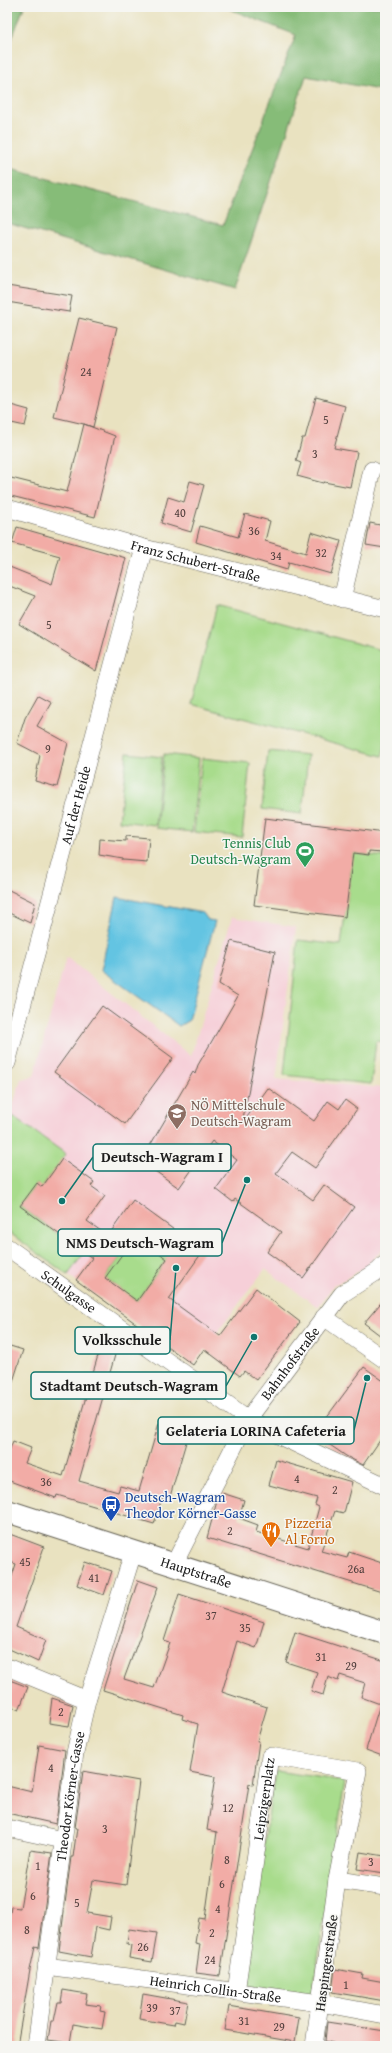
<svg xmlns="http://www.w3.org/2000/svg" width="392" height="2053" font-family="'Gentium Book Plus',serif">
  <rect width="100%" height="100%" fill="#f6f6f2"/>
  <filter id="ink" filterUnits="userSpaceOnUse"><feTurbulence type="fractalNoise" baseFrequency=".025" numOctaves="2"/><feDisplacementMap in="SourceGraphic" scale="8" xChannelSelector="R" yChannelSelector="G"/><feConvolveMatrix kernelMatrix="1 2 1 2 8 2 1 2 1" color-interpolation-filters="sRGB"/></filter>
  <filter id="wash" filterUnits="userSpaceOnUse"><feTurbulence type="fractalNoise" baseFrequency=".012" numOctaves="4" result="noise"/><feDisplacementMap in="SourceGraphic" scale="16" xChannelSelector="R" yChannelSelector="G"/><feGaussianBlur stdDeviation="0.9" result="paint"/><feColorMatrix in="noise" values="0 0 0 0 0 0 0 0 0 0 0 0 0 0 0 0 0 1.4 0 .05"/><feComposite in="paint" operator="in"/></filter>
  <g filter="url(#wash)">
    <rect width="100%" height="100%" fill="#e9e2c0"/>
    <path fill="#f6cfd8" d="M232 917 296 927 276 1079 385 1088V1246L367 1266 333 1286 318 1307 265 1269 193 1365 7 1231V1125L21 1079 34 1076 66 957 191 1056Z"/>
    <g fill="#a8dc8c" stroke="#627c54">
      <path d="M217 605 385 651V746L382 756 191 704Z"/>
      <path d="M268 751 308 755 302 814 262 809Z"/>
      <path d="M127 753 162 757 155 825 119 821Z"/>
      <path d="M164 754 199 758 192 832 156 828Z"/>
      <path d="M202 758 250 763 242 837 194 832Z"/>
      <path d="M353 853 385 857V1042L376 1041 371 1084 284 1075 298 940 341 945Z"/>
      <path d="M10 1114 66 1154 42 1187 37 1183 20 1206 84 1253 68 1275 7 1231V1125Z"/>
      <path d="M136 1235 167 1259 137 1301 105 1278Z"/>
      <path d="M275 1771 345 1781 312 1997 243 1986Z"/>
    </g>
    <g fill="#86bc78" stroke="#516c4a">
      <path d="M7 7H24L7 51Z"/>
      <path d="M224 7H385V91L306 76 235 290 7 223V168L223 225 296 35Z"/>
    </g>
    <path fill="#64c4e2" stroke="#40707f" d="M117 897 203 913 208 920 215 921 189 1020 179 1026 101 970Z"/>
    <g id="blocks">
      <g fill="#f2aca6" fill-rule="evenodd">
        <path d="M7 286 72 296 69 312 7 302Z"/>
        <path d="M79 318 117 327 93 427 84 424 115 436 95 517 7 495V477L67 492 84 424 54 417Z"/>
        <path d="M316 398 345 406 334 448 357 452 350 487 324 482 323 483 297 476 301 463 296 461 302 438H305Z"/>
        <path d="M7 404 29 410 25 426 7 422Z"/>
        <path d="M190 481 204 485 191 532 161 523 168 497 184 502Z"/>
        <path d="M245 514 270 521 265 541 306 553 311 532 341 541 331 574 289 562 287 570 196 542 200 526 238 537Z"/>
        <path d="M370 523 385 526V548L366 545Z"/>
        <path d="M17 527 126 558 96 671 19 624 35 596 7 585V566L52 584 60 556 12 543Z"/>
        <path d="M38 695 51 702 37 726 68 743 57 787 35 781 40 755 17 743 25 718Z"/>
        <path d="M265 818 385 833 383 852 369 851V855L353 853 345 917 254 905Z"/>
        <path d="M126 836 149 838 147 862 123 860V859L99 855 100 839 126 841Z"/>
        <path d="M7 889 35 903 30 923 7 912Z"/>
        <path d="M231 941 275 952 242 1124 268 1088 314 1121 328 1101 339 1109 345 1100 357 1109 315 1168 292 1152 276 1173 313 1200 324 1185 354 1207 303 1278 267 1252 281 1232 235 1199 233 1202 216 1189 237 1160 212 1141 179 1188 141 1161 193 1072 195 1074 198 1065 238 996 219 984Z"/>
        <path d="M102 1006 173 1058 125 1124 54 1072Z"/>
        <path d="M62 1159 94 1182 91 1186 105 1196 87 1221 108 1236 133 1200 203 1251 169 1299 220 1336 256 1288 300 1322 256 1380 244 1371 240 1376 204 1349 193 1365 76 1280 92 1258 20 1206 37 1183 42 1187ZM136 1235 167 1259 137 1301 105 1278Z"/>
        <path d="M385 1298V1339L364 1323Z"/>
        <path d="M7 1345 23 1350 10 1391H7Z"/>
        <path d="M101 1345 115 1355 79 1481 118 1492 120 1486 139 1491 159 1423 189 1432 169 1500 162 1498 154 1524 57 1495 56 1498 7 1480V1456L13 1441 31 1448 25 1463 63 1476Z"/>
        <path d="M364 1367 385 1382V1433L363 1465 346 1456 314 1434Z"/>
        <path d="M276 1460 352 1482 344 1513 335 1511 321 1551 347 1558 349 1552 385 1564V1593L207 1538 217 1501 222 1493 244 1500 239 1518 258 1525 256 1532 308 1548 319 1507 315 1505 317 1498 269 1485Z"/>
        <path d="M7 1533 44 1547 16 1627 46 1640 38 1662 7 1648V1591L16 1564 7 1561Z"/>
        <path d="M85 1562 112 1571 104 1595 77 1585Z"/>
        <path d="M138 1580 158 1587 124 1679 154 1688 170 1643 164 1641 179 1594 264 1622 256 1648 237 1641 222 1692 267 1707 257 1741H259L253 1785 249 1784 220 1976 196 1973 200 1944 195 1943 199 1918 205 1919 217 1832 207 1830 215 1777 190 1772 198 1724 182 1719 183 1715 103 1690Z"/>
        <path d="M295 1632 385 1661V1757L366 1750 380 1704 361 1697 365 1683 340 1675 338 1681 328 1677 323 1695 311 1691 317 1672 286 1662Z"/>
        <path d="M7 1679 28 1687 19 1710 7 1705Z"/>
        <path d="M52 1698 73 1705 69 1726 49 1723Z"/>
        <path d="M39 1745 65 1750 56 1824 7 1813V1786L32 1792Z"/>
        <path d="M83 1771 139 1781 126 1885 93 1880 87 1913 111 1917 109 1930 96 1927 91 1957 59 1951 71 1857H73L77 1828H75Z"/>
        <path d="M30 1850 52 1853 39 1948 35 1947 30 1970 17 2046H7V1929L11 1907 20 1908Z"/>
        <path d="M360 1852 385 1856V1873L357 1869Z"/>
        <path d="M129 1929 157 1933 152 1962 129 1958 131 1945 127 1944Z"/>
        <path d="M335 1969 363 1974 362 1978 385 1982V2001L332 1992Z"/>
        <path d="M63 1990 87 1994 85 2004 101 2006 100 2011 105 2012 102 2029 73 2024 70 2043 48 2040 51 2021H54L58 2002H61Z"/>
        <path d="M143 1994 188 2002 184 2023 175 2021 174 2025 139 2019Z"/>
        <path d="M229 2006 299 2018 295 2042 225 2030Z"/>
        <path d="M327 2022 385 2031V2046H344L325 2041Z"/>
      </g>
    </g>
  </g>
  <g filter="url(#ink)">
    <use href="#blocks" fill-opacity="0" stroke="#646155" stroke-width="1"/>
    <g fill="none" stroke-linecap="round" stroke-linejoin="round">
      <g stroke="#646155" stroke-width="18">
        <g id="minor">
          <path id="s1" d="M7 508 144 548 385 609"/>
          <path d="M342 599 372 470"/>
          <path id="s2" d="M7 1063 144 548"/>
          <path id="s3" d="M7 1247 248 1419 284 1438 385 1486"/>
          <path d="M324 1317 385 1360"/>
          <path id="s4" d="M173 1566 248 1419 342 1294 378 1271 385 1264"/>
          <path d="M7 1667 87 1700"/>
          <path d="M7 1828 63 1840"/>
          <path d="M337 1880 385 1887"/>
          <path id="s5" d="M46 1966 320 2003 385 2015"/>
          <path id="s6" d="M236 1992 270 1756 358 1771 337 1880 314 2046"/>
          <path id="s7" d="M36 2046 75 1753 87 1700 133 1553"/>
        </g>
      </g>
      <g stroke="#646155" stroke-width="24">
        <g id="major">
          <path id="s8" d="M7 1511 385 1633"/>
        </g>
      </g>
      <use href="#minor" stroke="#fff" stroke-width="17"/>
      <use href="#major" stroke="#fff" stroke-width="22"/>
    </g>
  </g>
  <defs>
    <g id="stadium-pin" transform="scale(1)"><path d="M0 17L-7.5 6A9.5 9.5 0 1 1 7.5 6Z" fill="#2e9e5b" stroke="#f6f6f2"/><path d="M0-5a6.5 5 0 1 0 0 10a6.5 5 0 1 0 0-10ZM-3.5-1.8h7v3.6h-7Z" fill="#fff"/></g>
    <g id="school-pin" transform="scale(1)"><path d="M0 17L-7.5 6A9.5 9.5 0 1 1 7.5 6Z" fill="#8d6e63" stroke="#f6f6f2"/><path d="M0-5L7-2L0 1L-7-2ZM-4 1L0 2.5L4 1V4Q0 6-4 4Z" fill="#fff"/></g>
    <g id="bus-pin" transform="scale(1)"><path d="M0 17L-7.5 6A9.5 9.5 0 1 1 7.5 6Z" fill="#1a4fb4" stroke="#f6f6f2"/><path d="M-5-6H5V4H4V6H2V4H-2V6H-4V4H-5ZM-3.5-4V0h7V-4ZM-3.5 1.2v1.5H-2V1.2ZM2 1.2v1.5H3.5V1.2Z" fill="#fff"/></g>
    <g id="restaurant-pin" transform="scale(1)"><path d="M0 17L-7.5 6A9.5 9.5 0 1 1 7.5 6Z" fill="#e8710a" stroke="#f6f6f2"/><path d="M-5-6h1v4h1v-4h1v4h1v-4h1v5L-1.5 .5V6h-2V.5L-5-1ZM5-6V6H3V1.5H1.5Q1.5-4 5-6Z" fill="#fff"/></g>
  </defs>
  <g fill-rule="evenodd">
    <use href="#stadium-pin" x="305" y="851"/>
    <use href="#school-pin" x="177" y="1113"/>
    <use href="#bus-pin" x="111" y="1505"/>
    <use href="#restaurant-pin" x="271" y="1531"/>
  </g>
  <g text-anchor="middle" stroke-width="3" stroke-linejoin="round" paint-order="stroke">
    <g font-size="12" fill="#52403e">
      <text x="86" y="376">24</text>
      <text x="326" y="424">5</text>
      <text x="315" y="458">3</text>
      <text x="180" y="517">40</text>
      <text x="254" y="535">36</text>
      <text x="321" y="557">32</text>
      <text x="276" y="560">34</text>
      <text x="49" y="629">5</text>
      <text x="48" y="753">9</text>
      <text x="297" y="1483">4</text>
      <text x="46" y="1486">36</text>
      <text x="335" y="1494">2</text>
      <text x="230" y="1535">2</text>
      <text x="25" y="1566">45</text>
      <text x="356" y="1573">26a</text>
      <text x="94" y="1582">41</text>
      <text x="211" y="1620">37</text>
      <text x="245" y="1632">35</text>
      <text x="321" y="1661">31</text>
      <text x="351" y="1670">29</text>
      <text x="61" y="1716">2</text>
      <text x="51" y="1772">4</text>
      <text x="228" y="1812">12</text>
      <text x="105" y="1833">3</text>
      <text x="227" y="1864">8</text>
      <text x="371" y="1866">3</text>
      <text x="38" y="1870">1</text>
      <text x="222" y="1888">6</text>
      <text x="33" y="1900">6</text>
      <text x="77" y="1907">5</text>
      <text x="218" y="1913">4</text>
      <text x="27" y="1934">8</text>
      <text x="212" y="1937">2</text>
      <text x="143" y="1951">26</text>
      <text x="210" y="1964">24</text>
      <text x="346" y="1989">1</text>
      <text x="152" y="2012">39</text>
      <text x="175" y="2015">37</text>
      <text x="244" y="2025">31</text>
      <text x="279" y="2031">29</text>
    </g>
    <g font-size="14" fill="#1c1c1c" stroke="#f6f6f2">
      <text dy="5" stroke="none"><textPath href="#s1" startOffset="196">Franz Schubert-Straße</textPath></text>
      <text dy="5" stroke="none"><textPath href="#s2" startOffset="267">Auf der Heide</textPath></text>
      <text dy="5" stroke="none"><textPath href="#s3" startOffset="76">Schulgasse</textPath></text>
      <text dy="5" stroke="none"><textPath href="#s4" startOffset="235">Bahnhofstraße</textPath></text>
      <text dy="5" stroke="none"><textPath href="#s8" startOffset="199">Hauptstraße</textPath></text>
      <text dy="5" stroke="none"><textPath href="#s7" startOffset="252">Theodor Körner-Gasse</textPath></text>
      <text dy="5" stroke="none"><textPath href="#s6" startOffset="195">Leipzigerplatz</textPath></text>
      <text transform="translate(326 1963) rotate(-82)" y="5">Haspingerstraße</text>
      <text dy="5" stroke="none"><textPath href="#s5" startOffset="171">Heinrich Collin-Straße</textPath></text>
    </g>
    <g font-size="14" fill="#27864d" stroke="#f6f6f2" text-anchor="end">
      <text x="291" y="848">Tennis Club<tspan x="291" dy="16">Deutsch-Wagram</tspan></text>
    </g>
    <g font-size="14" fill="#785e54" stroke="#f6f6f2" text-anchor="start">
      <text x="191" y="1110">NÖ Mittelschule<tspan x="191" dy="16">Deutsch-Wagram</tspan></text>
    </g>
    <g font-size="14" fill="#164399" stroke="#f6f6f2" text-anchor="start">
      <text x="125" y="1502">Deutsch-Wagram<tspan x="125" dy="16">Theodor Körner-Gasse</tspan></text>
    </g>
    <g font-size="14" fill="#c56008" stroke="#f6f6f2" text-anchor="start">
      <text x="285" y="1528">Pizzeria<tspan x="285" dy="16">Al Forno</tspan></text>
    </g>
  </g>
  <path fill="none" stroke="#0f766e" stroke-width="1.5" d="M62 1201L93 1157M247 1180L222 1243M176 1268L170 1340M254 1337L226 1386M367 1378L354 1430"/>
  <g fill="#0f766e" stroke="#f6f6f2" stroke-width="1.5">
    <circle cx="62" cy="1201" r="4"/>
    <circle cx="247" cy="1180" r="4"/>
    <circle cx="176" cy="1268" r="4"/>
    <circle cx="254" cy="1337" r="4"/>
    <circle cx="367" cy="1378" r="4"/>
  </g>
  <g fill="#f6f6f2" stroke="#0f766e" stroke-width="1.5">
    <rect x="93" y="1144" width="138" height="27" rx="4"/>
    <rect x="58" y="1229" width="164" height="27" rx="4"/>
    <rect x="75" y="1327" width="95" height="27" rx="4"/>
    <rect x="31" y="1372" width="195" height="27" rx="4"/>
    <rect x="158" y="1417" width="196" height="27" rx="4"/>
  </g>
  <g font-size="15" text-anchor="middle" font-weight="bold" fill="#1c1c1c">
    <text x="162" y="1162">Deutsch-Wagram I</text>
    <text x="140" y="1248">NMS Deutsch-Wagram</text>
    <text x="122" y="1345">Volksschule</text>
    <text x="129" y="1391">Stadtamt Deutsch-Wagram</text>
    <text x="256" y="1436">Gelateria LORINA Cafeteria</text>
  </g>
  <rect width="392" height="2053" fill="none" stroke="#f6f6f2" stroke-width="24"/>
</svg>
